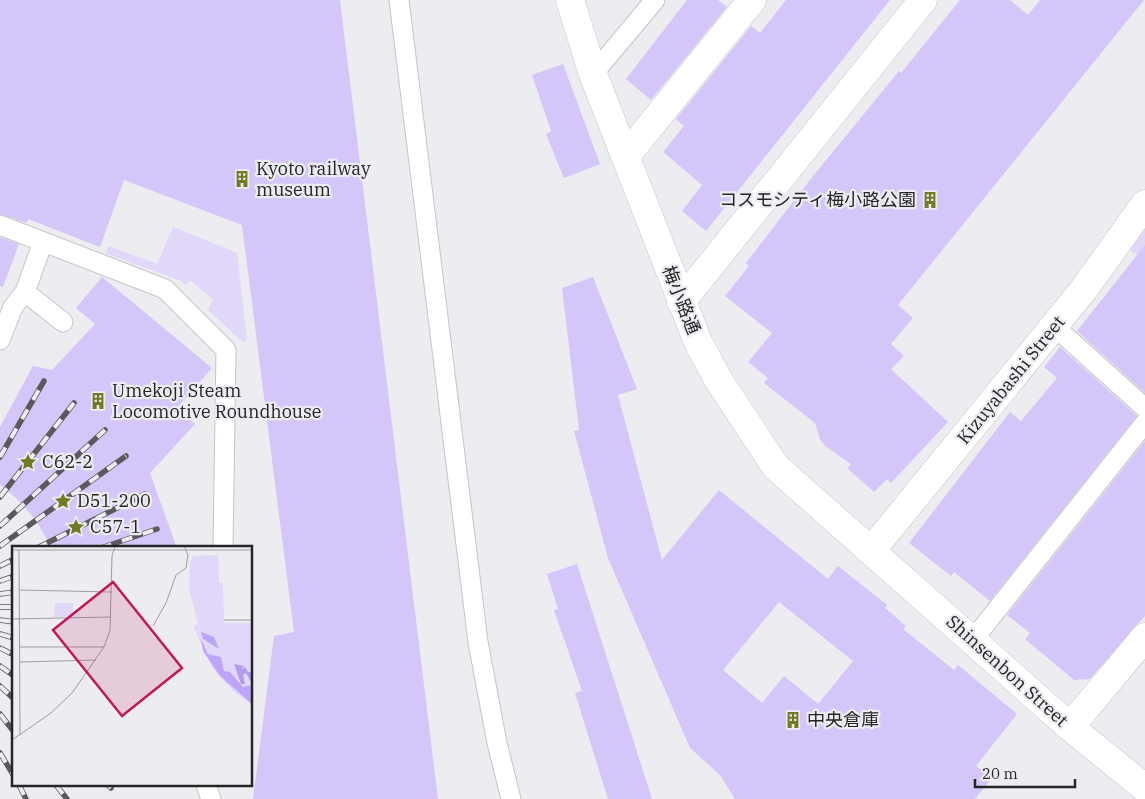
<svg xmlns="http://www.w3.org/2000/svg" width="1145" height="799" font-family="'IBM Plex Serif','Noto Sans JP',serif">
  <rect width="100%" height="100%" fill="#edecf1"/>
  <g fill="#e0d7f9">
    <path d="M173 227 237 253 247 340 243 342 208 310 213 300 190 280 186 285 181 281 105 253 109 246 157 264Z"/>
    <path d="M1145 228V260L1130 250Z"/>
  </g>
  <g fill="#d4c6f9" fill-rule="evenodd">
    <path d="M0 0H340L438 799H253L274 636 294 632 242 225 124 180 100 247 28 219 27 223 0 214Z"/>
    <path d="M687 0H718L727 7 651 100 626 79Z"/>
    <path d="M786 0H890L706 231 682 211 702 185 663 152 684 126 676 119 751 26 760 33Z"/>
    <path d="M960 0H1010L1028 15 1040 0H1144L898 305 913 318 891 344 904 356 891 369 948 422 891 483 887 479 874 492 847 468 851 464 825 446 820 439 815 423 764 383 768 378 748 362 772 333 725 296 749 266 746 263 809 181 899 71 901 73Z"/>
    <path d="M563 64 600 164 564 178 546 134 551 131 532 75Z"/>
    <path d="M0 237 19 244 3 287 0 286Z"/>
    <path d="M1145 245V393L1077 331Z"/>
    <path d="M102 277 212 368 177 408 195 424 150 473 177 548H52L35 519 16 498 0 485V427L33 366 52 370 95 324 76 308Z"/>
    <path d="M593 277 637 389 618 395 662 560 719 490 828 579 838 566 887 605 885 608 906 626 903 629 954 670 958 665 1017 714 976 766 992 778 975 799H735L720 775 690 748 608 558 574 431 579 430 562 288ZM779 602 853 661 818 704 784 676 762 703 723 670Z"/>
    <path d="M1060 347 1137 416 990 601 954 572 951 576 909 543 1010 412 1021 421 1057 378 1044 367Z"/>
    <path d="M1145 441V616L1090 679 1074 680 1025 639 1030 633 1007 615Z"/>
    <path d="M577 564 652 799H608L575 693 582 691 554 610 558 609 547 574Z"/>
  </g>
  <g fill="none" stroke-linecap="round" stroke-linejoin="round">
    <g stroke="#c5c4ca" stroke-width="21">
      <g id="service">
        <path d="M399 0 478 642 497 743 511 799"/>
        <path d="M593 74 655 0"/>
        <path d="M0 225 165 289 226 350 223 548"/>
        <path d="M25 292 63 322"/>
        <path d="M1054 326 1145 408"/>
        <path d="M0 340 13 307 25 292 43 242"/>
        <path d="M972 641 1145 423"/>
        <path d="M206 785 211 799"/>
      </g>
    </g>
    <g stroke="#c5c4ca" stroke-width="29">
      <g id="minor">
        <path d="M626 156 752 0"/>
        <path d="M681 302 923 0"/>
        <path d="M871 551 1084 289 1145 204"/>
        <path d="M1070 727 1145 637"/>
      </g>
    </g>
    <g stroke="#c5c4ca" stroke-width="29">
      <path id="tertiary" d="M570 0 593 74 698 342 719 381 776 467 1070 727 1145 788"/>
    </g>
    <use href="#service" stroke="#fff" stroke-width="19"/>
    <use href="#minor" stroke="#fff" stroke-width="28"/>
    <use href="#tertiary" stroke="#fff" stroke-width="28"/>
    <g stroke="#5a5a5d" stroke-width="5.5">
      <g id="rail">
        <path d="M0 457 44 381"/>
        <path d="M0 497 74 403"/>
        <path d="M0 526 105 430"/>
        <path d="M0 546 126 456"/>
        <path d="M37 548 145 494"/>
        <path d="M101 548 157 529"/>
        <path d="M0 566 14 559"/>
        <path d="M0 581 14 576"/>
        <path d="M0 594 14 592"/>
        <path d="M0 607H14"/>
        <path d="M0 620 14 622"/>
        <path d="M0 634 14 638"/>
        <path d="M0 648 14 655"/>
        <path d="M0 666 14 676"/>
        <path d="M0 686 14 699"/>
        <path d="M0 714 14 732"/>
        <path d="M0 753 14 776"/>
        <path d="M19 785 26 799"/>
        <path d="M56 785 67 799"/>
        <path d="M108 785 111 788"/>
      </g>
    </g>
    <use href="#rail" stroke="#edecf1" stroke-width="4" stroke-dasharray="11" stroke-linecap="butt"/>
  </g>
  <defs>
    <g id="building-bare" transform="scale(1.35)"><path d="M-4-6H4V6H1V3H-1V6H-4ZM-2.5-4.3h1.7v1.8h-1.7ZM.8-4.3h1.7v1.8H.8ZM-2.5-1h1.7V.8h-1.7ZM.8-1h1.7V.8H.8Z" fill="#717a25" stroke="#edecf1" stroke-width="2.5" paint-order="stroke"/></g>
    <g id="sight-bare" transform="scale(1.35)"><path d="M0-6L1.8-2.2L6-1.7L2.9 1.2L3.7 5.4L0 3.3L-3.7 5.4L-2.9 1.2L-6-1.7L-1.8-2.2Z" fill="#717a25" stroke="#edecf1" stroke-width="2.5" paint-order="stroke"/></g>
  </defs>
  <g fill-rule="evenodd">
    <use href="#building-bare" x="242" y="179"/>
    <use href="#building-bare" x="930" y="200"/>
    <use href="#building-bare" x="98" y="401"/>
    <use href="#sight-bare" x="28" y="462"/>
    <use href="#sight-bare" x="63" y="501"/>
    <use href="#sight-bare" x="76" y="527"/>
    <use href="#building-bare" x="793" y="720"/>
  </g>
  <g text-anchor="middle" stroke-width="4.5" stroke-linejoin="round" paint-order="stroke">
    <g font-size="18" fill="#252527" stroke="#edecf1" text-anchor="start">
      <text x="256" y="175">Kyoto railway<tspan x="256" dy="21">museum</tspan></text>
      <text x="916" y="206" text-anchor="end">コスモシティ梅小路公園</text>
      <text x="112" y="397">Umekoji Steam<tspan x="112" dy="21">Locomotive Roundhouse</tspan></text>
      <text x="42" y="468">C62-2</text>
      <text x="77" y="507">D51-200</text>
      <text x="90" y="533">C57-1</text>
      <text x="807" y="726">中央倉庫</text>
    </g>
    <g font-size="18" fill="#252527" stroke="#edecf1">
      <text transform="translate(681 300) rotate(68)" y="6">梅小路通</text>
      <text transform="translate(1011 380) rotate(-51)" y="6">Kizuyabashi Street</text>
      <text transform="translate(1007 671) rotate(42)" y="6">Shinsenbon Street</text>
    </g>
  </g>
  <g transform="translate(12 546)">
    <rect width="240" height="240" fill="#edecf1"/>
    <path d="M206 9 207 37H211L212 77H240V159L221 145 200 121 181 80 186 78 177 42 178 17 181 10ZM43 57H61V70L42 71Z" fill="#e0d7f9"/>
    <path d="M189 86 202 91 207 103 191 93ZM189 93 196 108 209 111 212 125 218 126 231 141 240 139V158L208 130 191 105Z" fill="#bea5f8"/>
    <path d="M222 118 232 120 229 124 233 121 236 126H240V138L234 127 231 129 233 138H229Z" fill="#b39aec"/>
    <path fill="none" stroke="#9d9ca0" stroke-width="1" d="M0 4H240M7 4 8 189M7 44 100 46M0 73 99 71M212 74H240M141 80 154 57 164 29 174 22 176 9 172 0M7 101H92M8 116 84 114M0 194 39 167 60 147 92 101 98 84 100 10 103 0"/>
    <path fill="#c2185b" fill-opacity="0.15" stroke="#c2185b" stroke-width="2.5" d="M101 36 170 122 110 170 41 84Z"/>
    <rect width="240" height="240" fill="none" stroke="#252527" stroke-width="2.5"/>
  </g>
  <path d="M975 779v8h100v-8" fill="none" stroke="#252527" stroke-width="2.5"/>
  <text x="982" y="779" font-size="15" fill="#252527" stroke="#edecf1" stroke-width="4" paint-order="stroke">20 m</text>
</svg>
